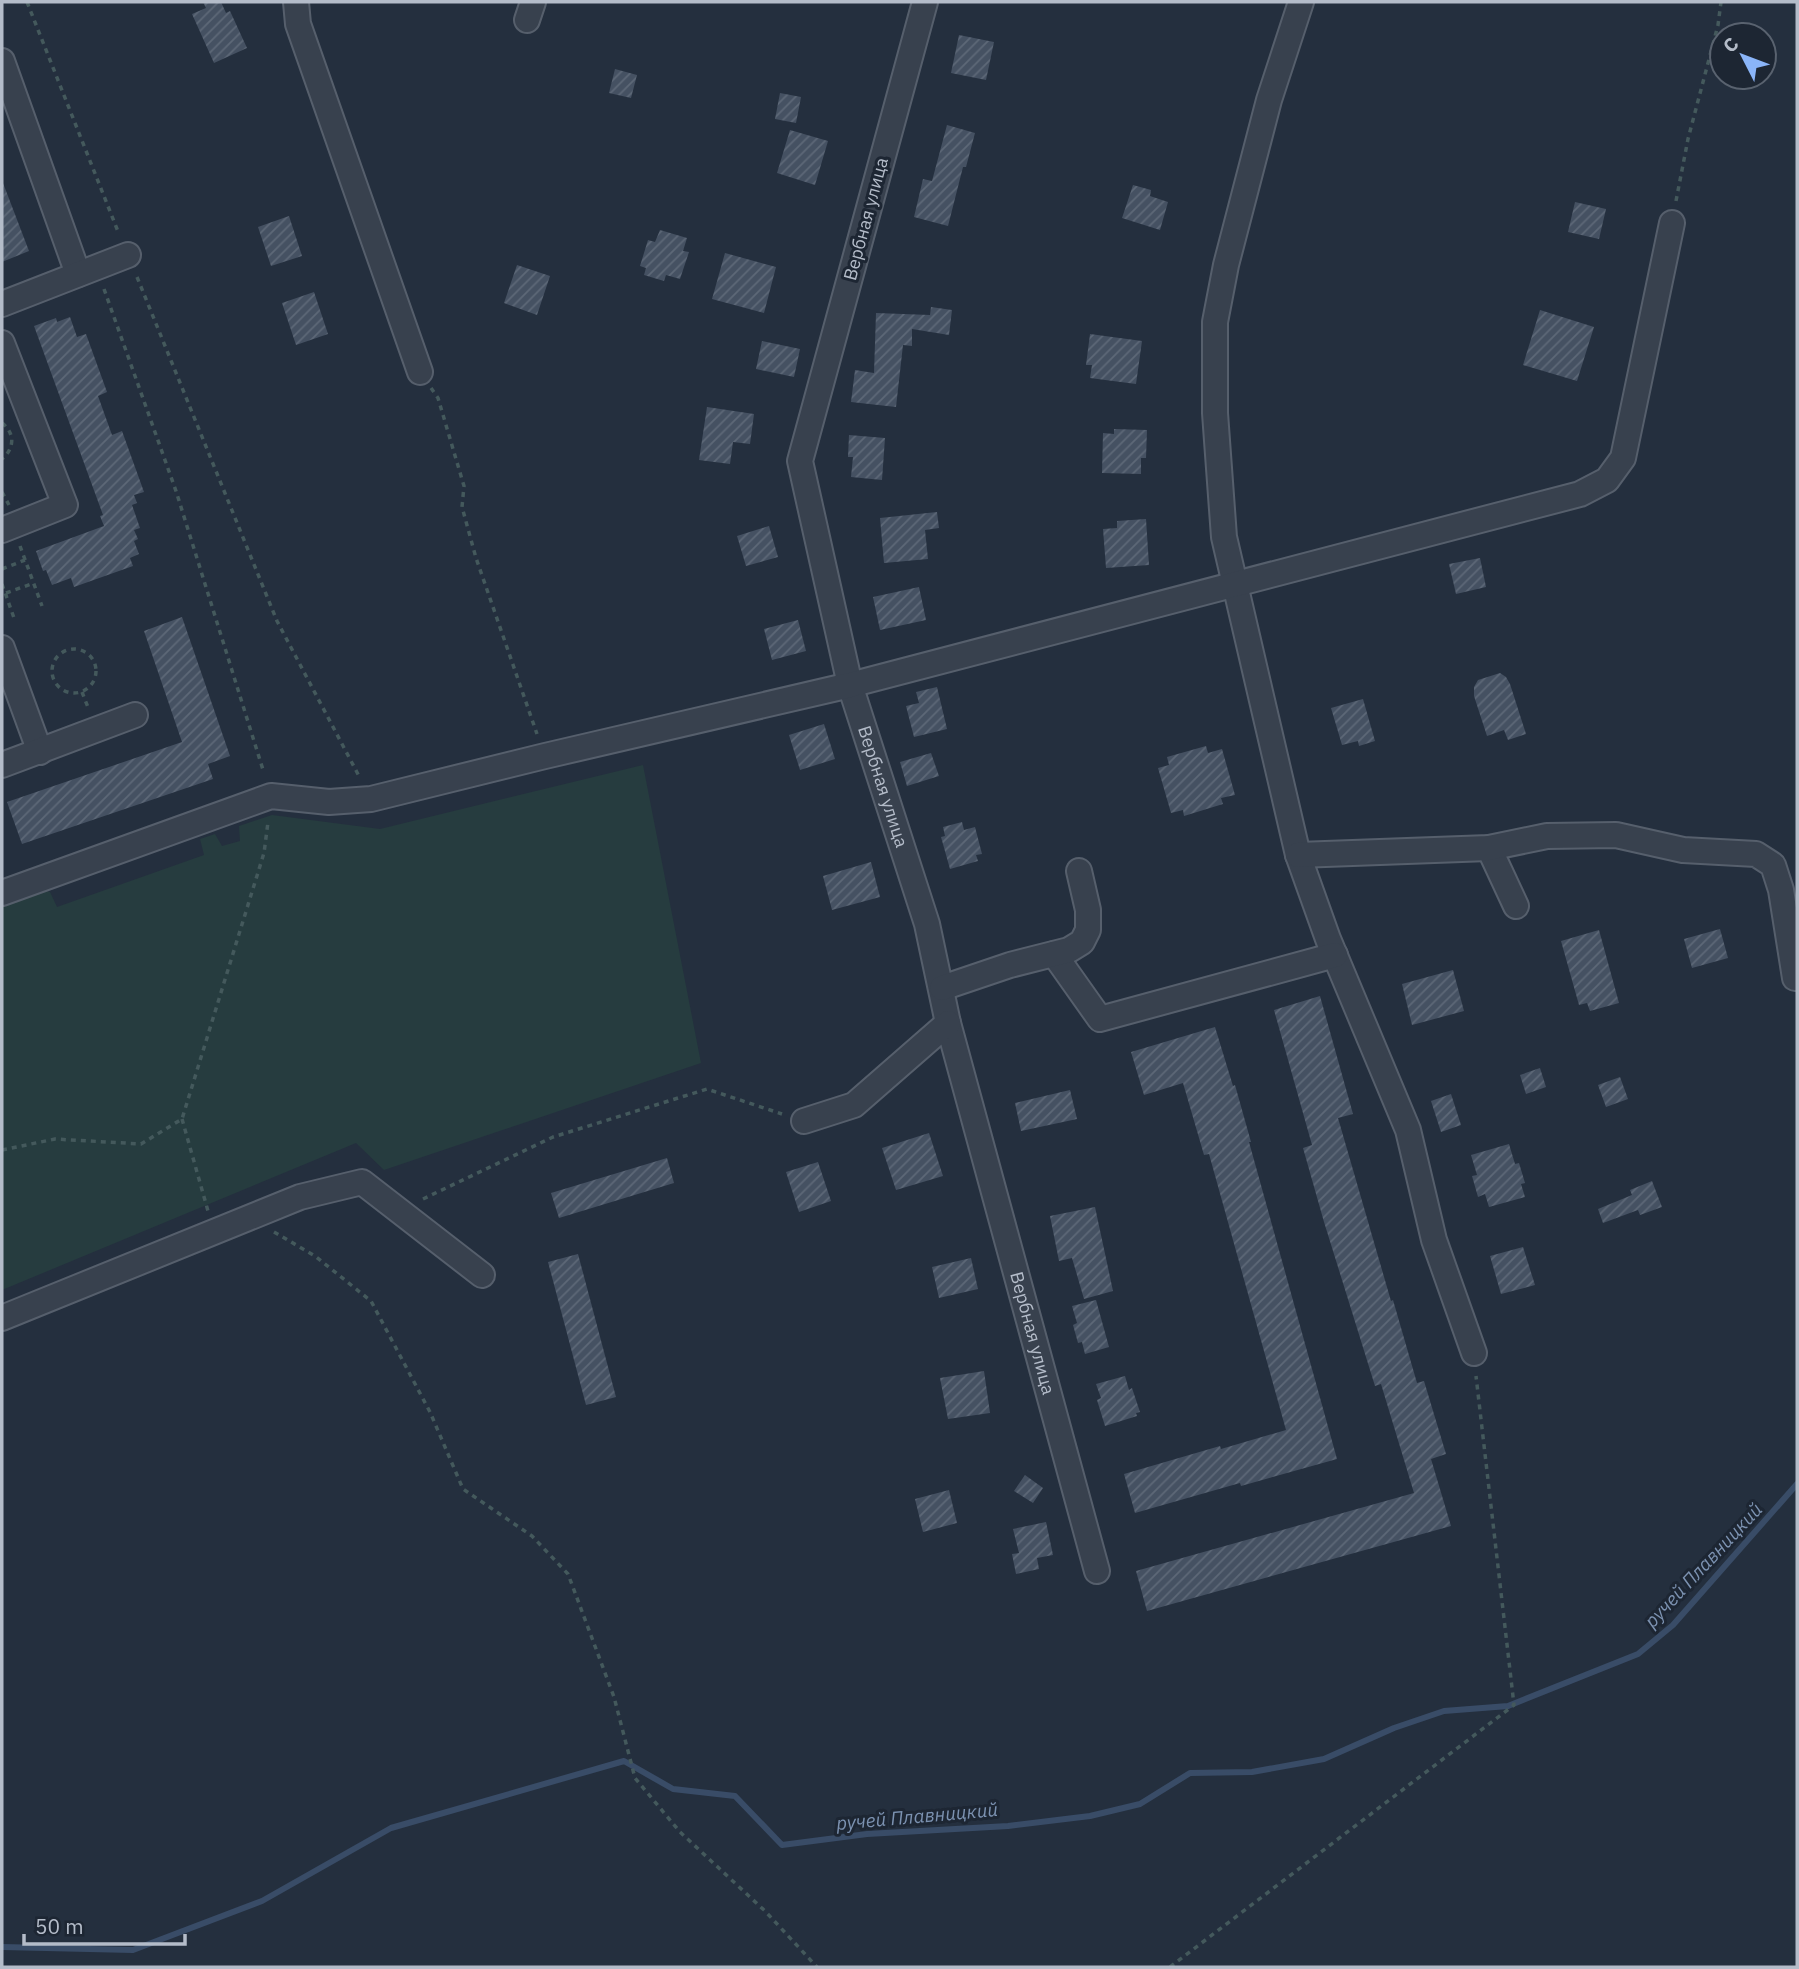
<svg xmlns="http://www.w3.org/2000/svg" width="1799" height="1969" font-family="'IBM Plex Sans',sans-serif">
  <defs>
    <pattern id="building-hatch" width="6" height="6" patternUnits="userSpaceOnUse" patternTransform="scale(1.75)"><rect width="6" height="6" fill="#455162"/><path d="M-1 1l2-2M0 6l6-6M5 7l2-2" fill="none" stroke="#5d6877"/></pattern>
  </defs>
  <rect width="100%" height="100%" fill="#242f3e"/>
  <path fill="#263c3f" d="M643 765 701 1063 384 1170 356 1143 2 1290V899L35 887 50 892 57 907 204 855 200 839 215 834 222 846 240 841 239 826 272 815 380 829Z"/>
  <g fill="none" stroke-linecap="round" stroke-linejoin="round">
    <path stroke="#394c67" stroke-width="6" d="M2 1947 133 1950 262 1901 391 1828 624 1761 673 1789 735 1796 782 1845 867 1834 1008 1826 1090 1816 1140 1804 1190 1773 1252 1772 1324 1759 1394 1728 1444 1711 1508 1706 1638 1654 1673 1625 1797 1484"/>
  </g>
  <g fill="url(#building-hatch)">
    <path d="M203 2H221L226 13 230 11 247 48 214 63 192 14 206 8Z"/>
    <path d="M959 35 994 42 986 80 951 73Z"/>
    <path d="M615 69 637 75 631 98 609 93Z"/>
    <path d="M780 93 801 97 796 123 775 119Z"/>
    <path d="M947 125 975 133 966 167H963L948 226 914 217 923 179 932 181Z"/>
    <path d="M790 130 828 141 815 185 777 173Z"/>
    <path d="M3 183 29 251 2 262V184Z"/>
    <path d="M1133 185 1151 190 1150 196 1168 202 1160 230 1122 218Z"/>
    <path d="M1575 202 1606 209 1599 239 1568 232Z"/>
    <path d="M289 216 302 256 271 266 258 227Z"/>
    <path d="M660 230 687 238 683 251 689 252 680 279 666 275 664 281 644 275 646 268 640 266 648 240 655 242Z"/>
    <path d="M725 253 776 267 764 313 712 299Z"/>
    <path d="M517 265 550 276 537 315 504 303Z"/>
    <path d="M314 292 328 334 296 345 282 303Z"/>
    <path d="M931 307 952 310 949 335 912 329V346L903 345 896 407 851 402 855 370 874 373 876 313 930 315Z"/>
    <path d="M1540 310 1594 327 1577 381 1523 365Z"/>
    <path d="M70 317 77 337 86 334 107 392 98 396 112 435 122 431 144 492 134 495 137 503 132 505 140 528 134 530 138 539 134 541 139 554 130 558 133 566 74 587 71 578 52 585 46 570 43 571 36 551 104 526 100 516 103 515 34 326 56 318 57 322Z"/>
    <path d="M1090 334 1142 341 1136 384 1090 378 1092 365H1086Z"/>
    <path d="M762 341 800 349 794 377 756 369Z"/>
    <path d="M707 407 754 414 750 444 733 442 730 464 699 460Z"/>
    <path d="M1114 429 1147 430 1146 458H1141V474L1102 473 1103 433 1114 434Z"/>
    <path d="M849 435 885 438 882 480 851 477 853 457H848Z"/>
    <path d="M937 512 939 528 925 530 928 559 884 563 880 518Z"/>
    <path d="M1146 519 1149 565 1106 568 1103 529 1117 528V521Z"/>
    <path d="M769 526 778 557 746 566 737 536Z"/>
    <path d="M1480 558 1486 587 1456 594 1449 564Z"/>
    <path d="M919 587 926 620 880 630 873 597Z"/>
    <path d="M182 617 230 756 208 764 213 779 22 844 7 802 182 742 144 631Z"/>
    <path d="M798 620 806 651 772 660 764 629Z"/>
    <path d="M1500 673 1506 677 1510 684 1526 734 1508 740 1504 730 1487 736 1474 696V687L1478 680Z"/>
    <path d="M937 687 947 729 914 737 906 706 919 703 916 692Z"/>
    <path d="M1363 699 1375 741 1359 746 1358 741 1342 745 1331 708Z"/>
    <path d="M824 724 835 759 800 770 789 735Z"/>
    <path d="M1206 746 1208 753 1222 749 1235 795 1221 798 1223 804 1184 816 1183 810 1171 813 1158 768 1169 765 1167 757Z"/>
    <path d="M931 753 939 776 907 786 900 762Z"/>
    <path d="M962 822 964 830 975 827 982 854 976 855 978 861 950 869 941 837 945 836 943 827Z"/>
    <path d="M871 862 880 897 832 910 823 876Z"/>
    <path d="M1720 929 1728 958 1692 968 1684 939Z"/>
    <path d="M1599 930 1619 1003 1590 1011 1587 1003 1579 1005 1561 941Z"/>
    <path d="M1453 970 1464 1011 1412 1025 1402 984Z"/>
    <path d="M1320 996 1353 1114 1338 1118 1391 1301 1393 1300 1417 1383 1424 1381 1446 1454 1431 1459 1451 1526 1147 1611 1136 1571 1414 1493 1381 1384 1375 1386 1324 1222 1303 1148 1312 1145 1274 1010Z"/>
    <path d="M1215 1027 1233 1086 1235 1085 1251 1142H1249L1337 1459 1241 1486 1240 1483 1135 1513 1124 1474 1220 1446 1221 1449 1286 1430 1209 1154 1204 1155 1183 1083 1144 1095 1131 1052Z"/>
    <path d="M1540 1068 1546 1087 1526 1094 1520 1075Z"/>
    <path d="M1620 1077 1628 1099 1606 1107 1598 1085Z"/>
    <path d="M1070 1090 1077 1119 1021 1131 1015 1103Z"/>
    <path d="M1451 1094 1461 1125 1441 1132 1431 1101Z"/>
    <path d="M929 1133 943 1176 896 1190 882 1148Z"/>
    <path d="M1509 1144 1515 1164 1519 1163 1525 1183 1521 1184 1525 1197 1489 1207 1485 1194 1478 1197 1472 1176 1477 1175 1471 1155Z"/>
    <path d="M667 1158 674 1183 559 1218 551 1193Z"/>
    <path d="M818 1162 831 1201 799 1212 786 1172Z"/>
    <path d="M1652 1181 1662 1207 1640 1215 1638 1210 1603 1223 1598 1209 1632 1195 1630 1190Z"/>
    <path d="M1095 1207 1113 1291 1084 1299 1072 1258 1059 1261 1050 1216Z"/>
    <path d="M1523 1247 1535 1285 1501 1294 1490 1256Z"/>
    <path d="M578 1254 616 1397 586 1405 548 1262Z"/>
    <path d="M971 1258 978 1289 939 1298 932 1267Z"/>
    <path d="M1096 1300 1109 1347 1085 1354 1082 1342 1078 1343 1073 1325 1077 1323 1072 1306Z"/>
    <path d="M984 1371 990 1413 948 1419 940 1378Z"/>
    <path d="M1125 1376 1129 1390 1132 1388 1140 1412 1136 1413 1137 1416 1105 1426 1097 1400 1101 1398 1096 1384Z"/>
    <path d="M1025 1475 1043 1488 1033 1503 1014 1491Z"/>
    <path d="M949 1490 957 1523 923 1532 915 1499Z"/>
    <path d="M1046 1522 1053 1555 1037 1558 1039 1569 1016 1574 1012 1554 1019 1553 1013 1529Z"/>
  </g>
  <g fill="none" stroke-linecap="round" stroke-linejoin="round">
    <g stroke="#565f6c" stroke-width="28">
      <g id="minor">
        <path d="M296 2 298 24 420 372"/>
        <path id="s1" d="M925 2 800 461 850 685 927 924 948 1023 1097 1571"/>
        <path d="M1301 2 1269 100 1226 265 1215 322V413L1224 537 1298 855 1328 939 1408 1130 1434 1240 1474 1353"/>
        <path d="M527 20 533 2"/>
        <path d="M2 61 78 274"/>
        <path d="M2 304 128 255"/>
        <path d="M2 343 65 505 2 530"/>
        <path d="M2 648 40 752"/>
        <path d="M2 765 135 715"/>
        <path d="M1489 848 1516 906"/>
        <path d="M1298 855 1489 848 1547 836 1616 835 1683 850 1756 854 1773 865 1781 890 1795 978"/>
        <path d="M2 893 271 796 329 802 371 799 545 756 850 685 1580 494 1607 480 1623 458 1672 223"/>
        <path d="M1054 954 1100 1019 1335 955"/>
        <path d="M942 988 1010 965 1069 950 1082 942 1088 930V910L1079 871"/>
        <path d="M804 1121 854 1105 948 1023"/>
        <path d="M2 1318 300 1197 362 1182 482 1275"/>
      </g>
    </g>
    <g stroke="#44595c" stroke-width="3.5" stroke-dasharray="5 5" stroke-linecap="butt">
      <path d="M27 2 119 234"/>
      <path d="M1676 201 1688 139 1718 25 1721 2"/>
      <path d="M137 277 277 621 360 778"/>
      <path d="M104 289 176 491 264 773"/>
      <path d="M431 388 438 398 464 486 462 507 476 558 537 734"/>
      <path d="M2 423C15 433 15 448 2 459"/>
      <path d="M2 492 9 505"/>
      <path d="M20 546 42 606"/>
      <path d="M2 569 25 560"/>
      <path d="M2 584 14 618"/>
      <path d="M6 593 34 583"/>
      <circle cx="74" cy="671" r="22"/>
      <path d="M82 692 89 710"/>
      <path d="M182 1119 208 1211"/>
      <path d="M2 1150 55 1139 141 1144 182 1119 264 853 268 822"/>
      <path d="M423 1199 553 1137 707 1089 782 1114"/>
      <path d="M274 1232 315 1256 371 1301 430 1412 463 1489 532 1536 568 1574 614 1697 635 1778 680 1832 765 1911 817 1967"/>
      <path d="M1170 1967 1514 1705 1476 1376"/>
    </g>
    <use href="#minor" stroke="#38414e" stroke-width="24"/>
  </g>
  <g text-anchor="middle" stroke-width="6" stroke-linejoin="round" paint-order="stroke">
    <g font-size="18" fill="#b4bcc9" stroke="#1d2633">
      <text transform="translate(866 219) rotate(-75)" y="6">Вербная улица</text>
      <text dy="6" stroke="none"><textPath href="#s1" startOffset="812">Вербная улица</textPath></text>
      <text dy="6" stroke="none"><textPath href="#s1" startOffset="1379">Вербная улица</textPath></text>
    </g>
    <g font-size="19" font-style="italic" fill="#7c92b1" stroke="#1d2633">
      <text transform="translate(1703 1565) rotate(-47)" y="7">ручей Плавницкий</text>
      <text transform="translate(917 1816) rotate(-5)" y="7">ручей Плавницкий</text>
    </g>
  </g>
  <rect width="1799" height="1969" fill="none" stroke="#b4bcc9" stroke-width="7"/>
  <g transform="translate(1743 56) rotate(312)"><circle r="33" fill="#1d2633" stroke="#59626f" stroke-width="2"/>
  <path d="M0-5L12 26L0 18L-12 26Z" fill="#8ab4f8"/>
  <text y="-10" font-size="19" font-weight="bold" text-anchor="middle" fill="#b4bcc9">С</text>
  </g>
  <path d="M24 1934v10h161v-10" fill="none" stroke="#b4bcc9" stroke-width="3.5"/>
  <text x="35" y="1934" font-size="21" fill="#b4bcc9" stroke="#1d2633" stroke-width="5" paint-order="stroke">50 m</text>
</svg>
